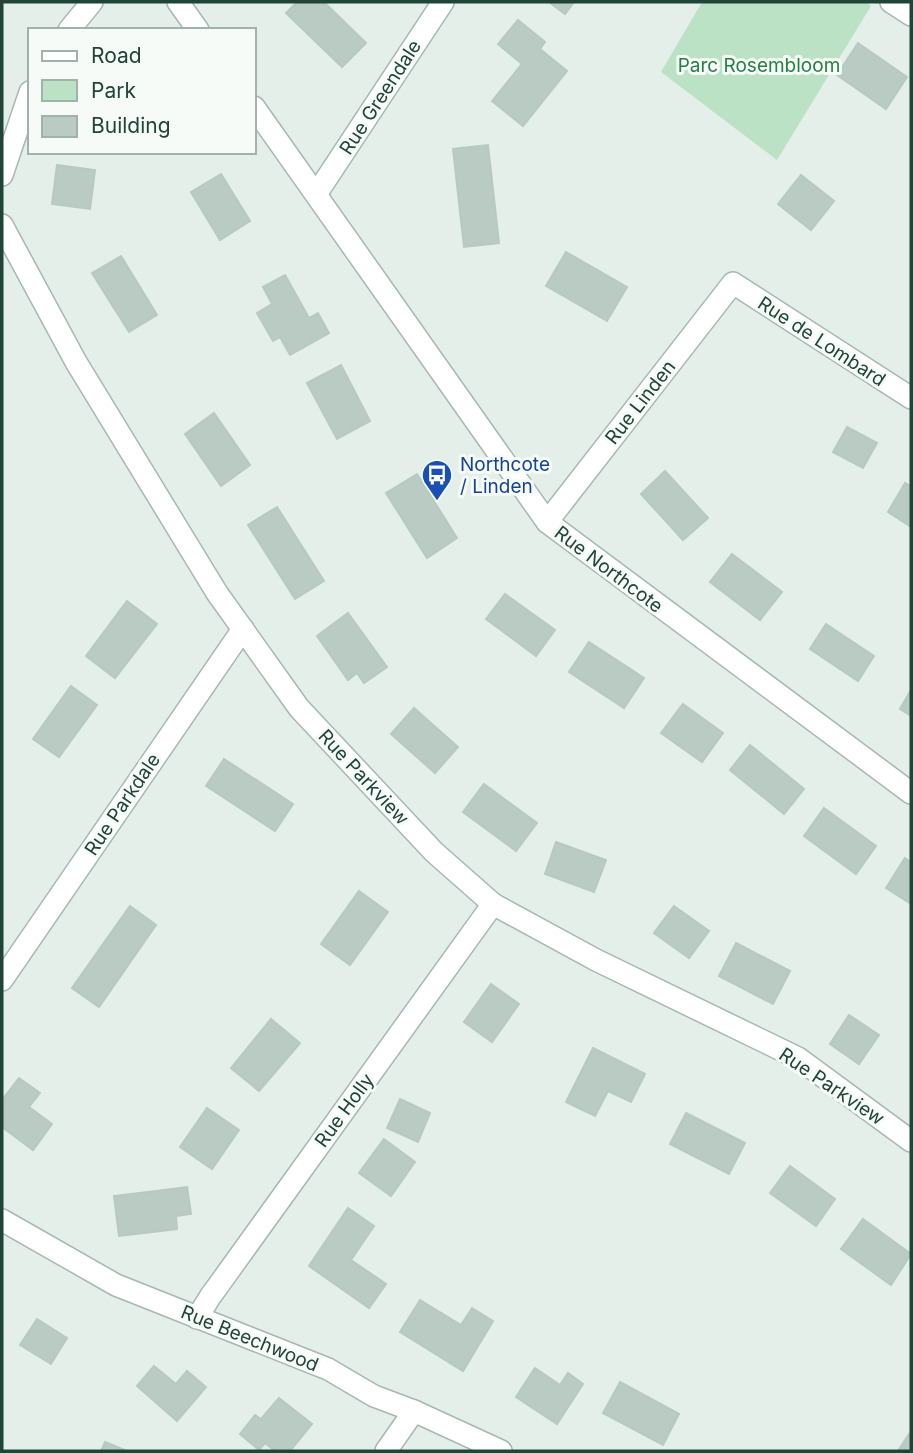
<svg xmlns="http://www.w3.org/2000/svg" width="913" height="1453" font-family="Inter,sans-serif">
  <rect width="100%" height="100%" fill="#e4efea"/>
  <path fill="#bbe2c5" d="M702 2H866L871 6 777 160 661 72Z"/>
  <g fill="#b9cbc3" stroke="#b6cac1" stroke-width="2">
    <path d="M297 2H324L366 43 342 67 286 13Z"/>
    <path d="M549 2H574L565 14Z"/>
    <path d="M518 20 545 42 540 49 567 71 523 126 492 101 522 64 498 44Z"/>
    <path d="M858 43 907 77 886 109 837 75Z"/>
    <path d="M488 145 499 243 464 247 453 149Z"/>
    <path d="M57 165 95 170 90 209 52 204Z"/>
    <path d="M221 174 250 221 220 240 191 192Z"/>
    <path d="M801 175 834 201 811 230 778 204Z"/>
    <path d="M566 252 627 287 607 321 546 286Z"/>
    <path d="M121 256 157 315 129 332 92 273Z"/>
    <path d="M285 275 309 318 318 313 329 333 290 355 280 337 273 341 257 313 272 304 263 287Z"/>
    <path d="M341 365 370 421 337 439 307 383Z"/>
    <path d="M214 413 250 465 221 486 185 434Z"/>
    <path d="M847 427 877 443 863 468 833 452Z"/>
    <path d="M665 471 708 518 683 540 641 494Z"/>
    <path d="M417 474 457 538 427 558 386 493Z"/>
    <path d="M905 483 911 486V527L888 512Z"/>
    <path d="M277 507 324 581 295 599 248 525Z"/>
    <path d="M732 554 782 592 760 620 710 582Z"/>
    <path d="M505 594 555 630 536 656 486 619Z"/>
    <path d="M127 601 157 624 115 678 86 656Z"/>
    <path d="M348 613 387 667 364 683 357 673 348 680 317 636Z"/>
    <path d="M826 624 874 656 858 681 810 649Z"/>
    <path d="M589 642 644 678 624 708 569 672Z"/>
    <path d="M71 686 97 705 59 757 33 739Z"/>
    <path d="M911 690V716L900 709Z"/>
    <path d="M683 704 723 733 702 762 661 733Z"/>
    <path d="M414 708 458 747 435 773 391 734Z"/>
    <path d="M750 745 804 789 784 814 730 770Z"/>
    <path d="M224 759 293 804 275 831 206 786Z"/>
    <path d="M484 784 537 823 516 851 463 812Z"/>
    <path d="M824 808 876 846 856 874 804 836Z"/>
    <path d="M556 842 606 860 594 892 545 874Z"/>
    <path d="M905 858 911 862V904L886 888Z"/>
    <path d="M359 891 388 912 350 965 321 944Z"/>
    <path d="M130 906 156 925 99 1007 72 988Z"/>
    <path d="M674 906 709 931 689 958 654 933Z"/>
    <path d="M736 943 790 971 773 1004 719 976Z"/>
    <path d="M491 984 519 1004 492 1042 464 1022Z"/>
    <path d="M849 1015 879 1035 859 1064 830 1044Z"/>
    <path d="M271 1019 300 1043 259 1091 231 1068Z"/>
    <path d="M593 1048 645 1074 631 1102 608 1091 595 1116 566 1102Z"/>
    <path d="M19 1078 40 1093 29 1107 52 1124 33 1150 2 1127V1100Z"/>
    <path d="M400 1099 430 1113 418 1142 387 1128Z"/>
    <path d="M207 1108 239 1130 212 1169 180 1147Z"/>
    <path d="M686 1113 745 1143 729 1174 670 1144Z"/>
    <path d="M384 1139 415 1162 391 1196 359 1173Z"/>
    <path d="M790 1166 835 1199 816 1226 770 1193Z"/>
    <path d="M187 1187 191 1214 176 1216 177 1229 119 1236 114 1196Z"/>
    <path d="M348 1208 374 1226 351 1260 386 1284 369 1308 309 1266Z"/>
    <path d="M863 1219 911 1254 891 1285 841 1249Z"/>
    <path d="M420 1300 461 1325 472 1308 493 1321 463 1371 400 1332Z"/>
    <path d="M37 1319 67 1338 51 1364 20 1345Z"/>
    <path d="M154 1366 176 1384 187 1371 206 1387 177 1421 137 1386Z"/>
    <path d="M535 1368 560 1385 568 1373 583 1384 557 1424 516 1397Z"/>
    <path d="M620 1382 679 1414 663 1445 603 1413Z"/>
    <path d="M279 1398 312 1424 290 1451H275L265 1443 259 1450 240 1434 255 1415 261 1419Z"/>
    <path d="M909 1434 911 1436V1451H898Z"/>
    <path d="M105 1442 127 1451H101Z"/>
  </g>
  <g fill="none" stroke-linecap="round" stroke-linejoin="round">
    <g stroke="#a6b8b1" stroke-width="24">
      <g id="minor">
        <path d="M178 2 198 30"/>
        <path d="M891 2 911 15"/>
        <path d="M69 30 92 2"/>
        <path d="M254 107 547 522 911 793"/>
        <path d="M2 175 30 92"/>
        <path d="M317 193 443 2"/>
        <path d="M2 225 76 362 217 593 299 708 434 852 493 904 596 960 798 1058 911 1141"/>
        <path d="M547 522 733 283 911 398"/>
        <path d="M2 980 243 629"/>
        <path d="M2 1220 116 1285 328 1369 374 1396 414 1411 501 1451"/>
        <path d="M197 1318 210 1297 493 904"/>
        <path d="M386 1451 414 1411"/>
      </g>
    </g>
    <use href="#minor" stroke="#fff" stroke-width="21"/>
  </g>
  <defs>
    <g id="bus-pin" transform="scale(1.575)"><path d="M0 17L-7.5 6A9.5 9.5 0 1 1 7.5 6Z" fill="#1a4fb4" stroke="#f6fbf8"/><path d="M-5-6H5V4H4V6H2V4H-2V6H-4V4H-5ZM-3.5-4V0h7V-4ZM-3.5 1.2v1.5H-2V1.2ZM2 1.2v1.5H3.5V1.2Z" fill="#fff"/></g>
  </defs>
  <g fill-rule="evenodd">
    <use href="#bus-pin" x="437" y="475"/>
  </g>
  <g text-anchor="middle" stroke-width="6" stroke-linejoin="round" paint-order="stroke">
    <g font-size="19" fill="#268046" stroke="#f6fbf8">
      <text x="759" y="72">Parc Rosembloom</text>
    </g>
    <g font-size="19" fill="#214439" stroke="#f6fbf8">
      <text transform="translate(380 97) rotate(-57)" y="7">Rue Greendale</text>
      <text transform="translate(822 341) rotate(33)" y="7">Rue de Lombard</text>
      <text transform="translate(640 402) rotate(-52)" y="7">Rue Linden</text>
      <text transform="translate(609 569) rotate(37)" y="7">Rue Northcote</text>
      <text transform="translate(364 777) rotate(47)" y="7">Rue Parkview</text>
      <text transform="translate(122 804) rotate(-56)" y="7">Rue Parkdale</text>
      <text transform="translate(832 1086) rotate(34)" y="7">Rue Parkview</text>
      <text transform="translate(344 1110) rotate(-54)" y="7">Rue Holly</text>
      <text transform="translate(250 1338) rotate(22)" y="7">Rue Beechwood</text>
    </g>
    <g font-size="19" fill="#164399" stroke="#f6fbf8" text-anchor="start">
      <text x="460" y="471">Northcote<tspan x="460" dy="22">/ Linden</tspan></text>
    </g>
  </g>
  <rect width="913" height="1453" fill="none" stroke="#214439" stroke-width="7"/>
  <rect x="28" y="28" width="228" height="126" fill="#f6fbf8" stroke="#a1b2ac" stroke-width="2"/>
  <rect x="42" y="51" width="35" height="10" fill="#ffffff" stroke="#a1b2ac" stroke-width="2"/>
  <text x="91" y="63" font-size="21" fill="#214439">Road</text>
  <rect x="42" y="80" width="35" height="21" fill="#bbe2c5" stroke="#a1b2ac" stroke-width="2"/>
  <text x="91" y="98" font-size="21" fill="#214439">Park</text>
  <rect x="42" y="116" width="35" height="21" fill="#b9cbc3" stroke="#a1b2ac" stroke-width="2"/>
  <text x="91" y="133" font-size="21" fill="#214439">Building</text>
</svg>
